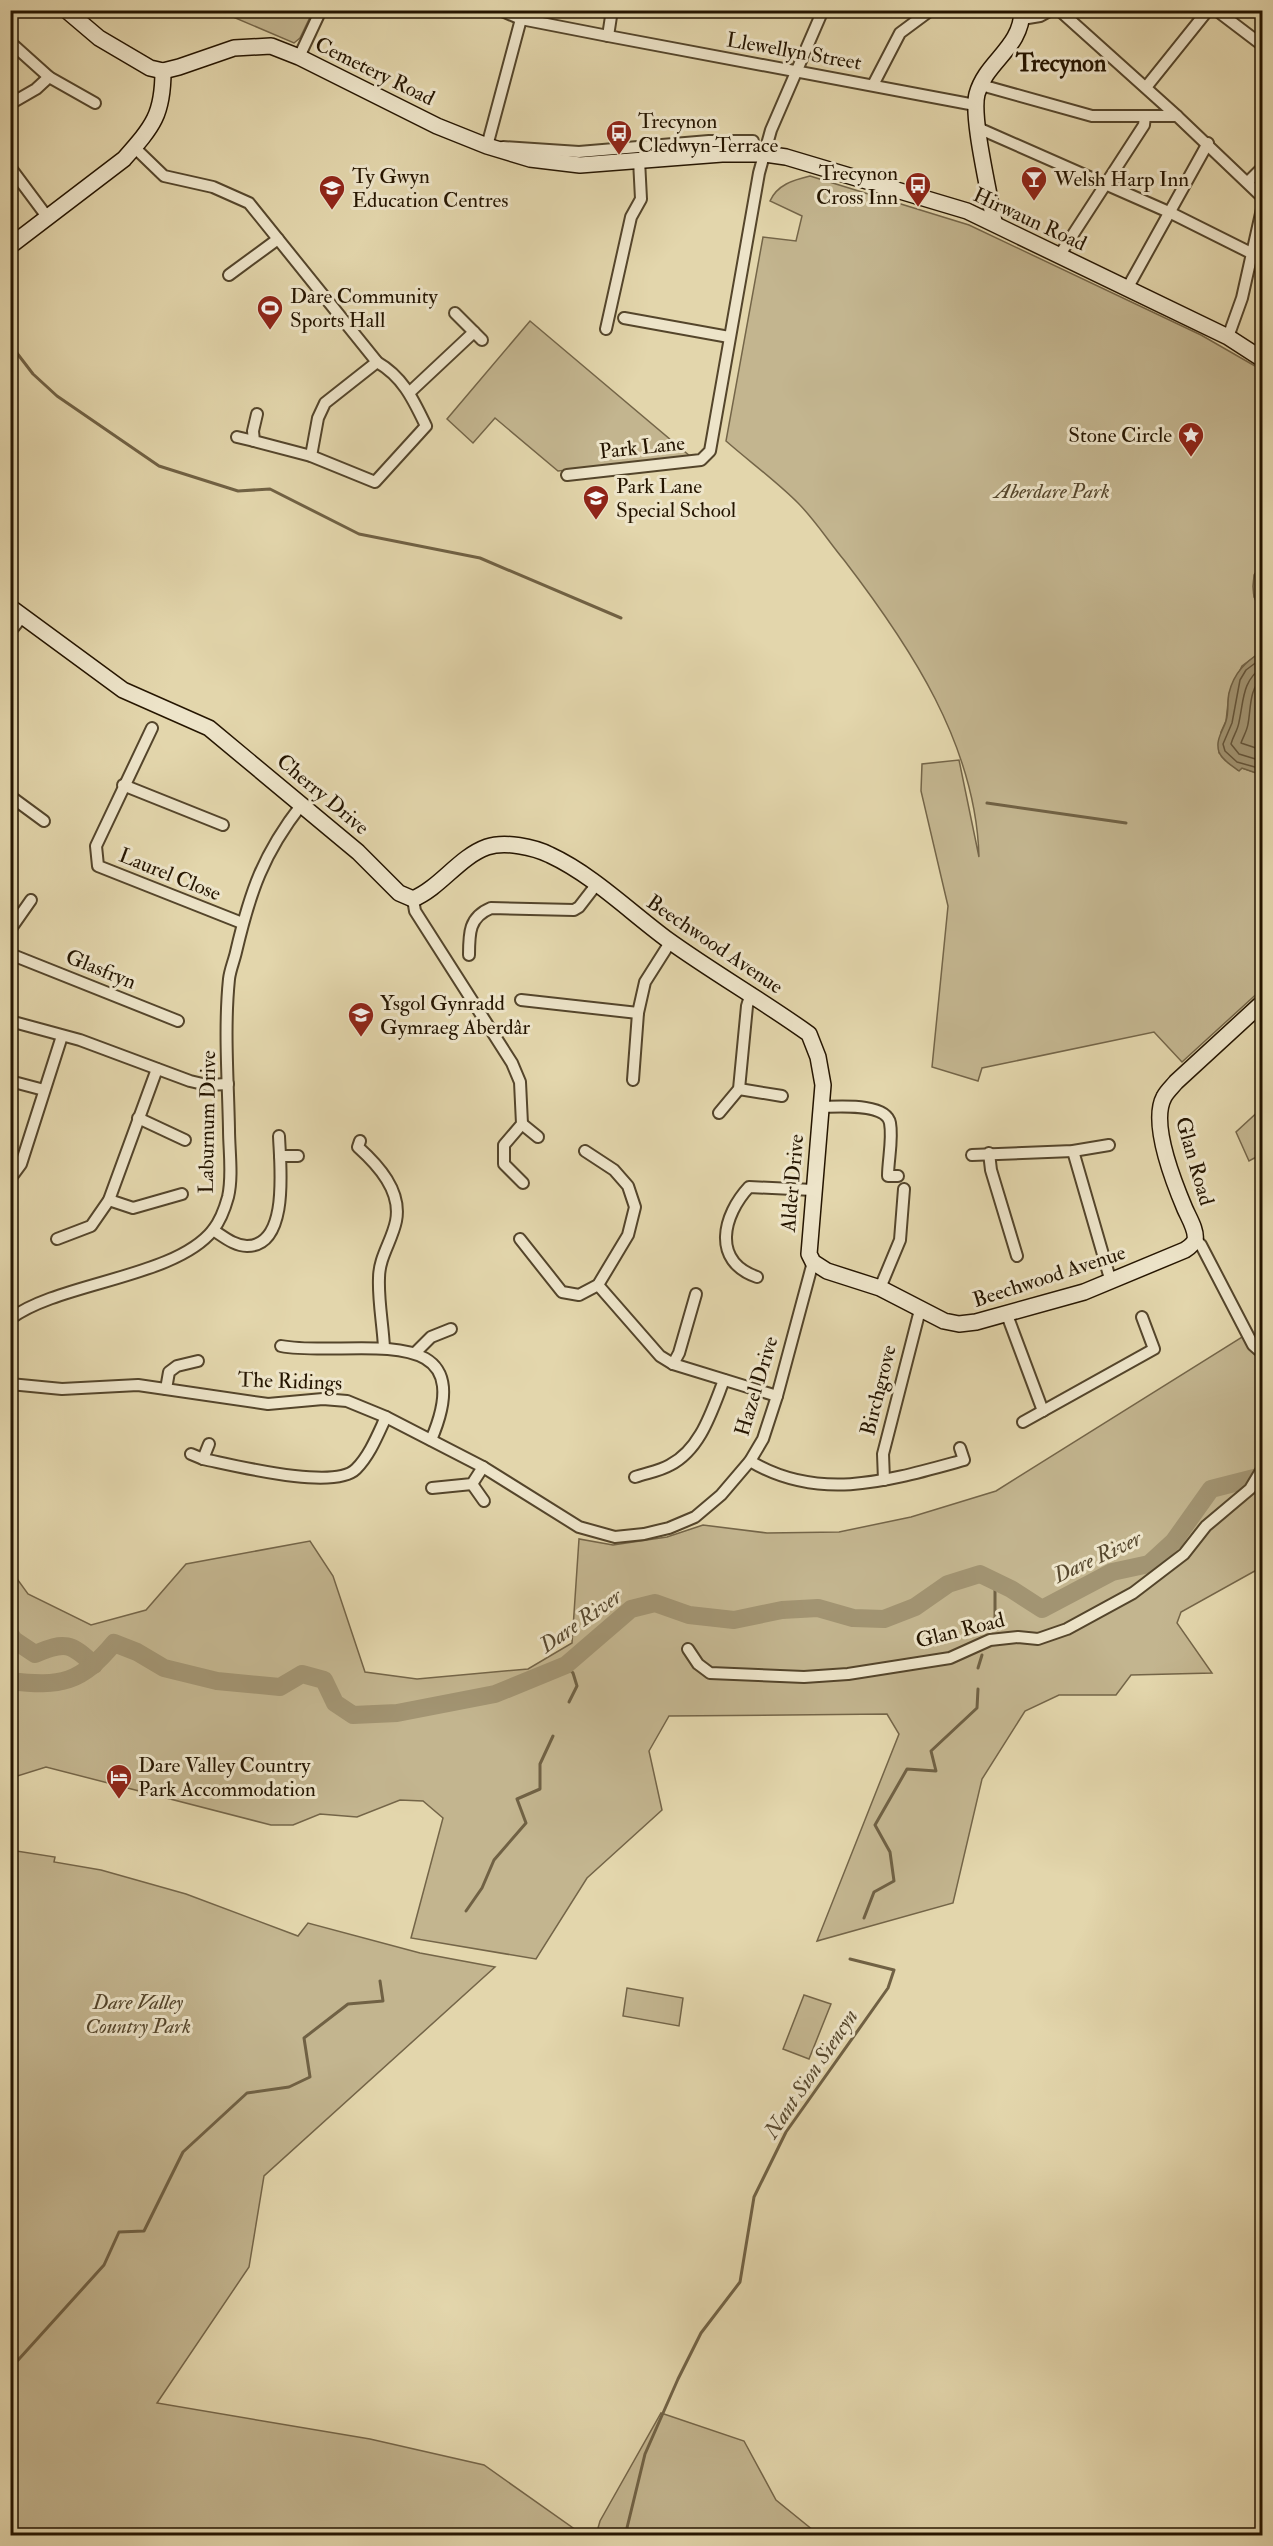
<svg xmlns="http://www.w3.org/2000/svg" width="1273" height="2546" font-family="'IM FELL Double Pica',serif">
  <rect width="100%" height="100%" fill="#e3d6ac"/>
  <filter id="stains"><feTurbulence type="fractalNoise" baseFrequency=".00333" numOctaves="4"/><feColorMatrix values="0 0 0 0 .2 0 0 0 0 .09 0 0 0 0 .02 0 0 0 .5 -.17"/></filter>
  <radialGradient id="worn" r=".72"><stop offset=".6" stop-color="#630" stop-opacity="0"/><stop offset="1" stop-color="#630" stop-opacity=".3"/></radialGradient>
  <g fill="#c3b58f" stroke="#746548" stroke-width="1.5">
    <path d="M219 11H313L300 38 294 43Z"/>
    <path d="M810 176 969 225 1201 335 1262 370V564L1254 575V597L1262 609V651L1242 666 1229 694 1226 721 1221 732 1219 753 1238 770 1242 768 1262 775V989L1182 1062 1154 1032 982 1068 978 1081 932 1067 948 906 921 791 922 764 959 760 979 857C976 745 910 646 844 560 829 542 815 520 798 503 776 481 750 462 726 441L763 237 796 241 802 216 770 201C777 185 793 180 810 176Z"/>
    <path d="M530 321 691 457 558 471 495 418 473 443 447 419Z"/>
    <path d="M1262 1108V1154L1249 1161 1236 1132Z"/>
    <path d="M1242 1337 1262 1347V1567L1181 1612 1177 1623 1212 1673 1131 1675 1116 1695H1059L1025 1711 982 1779 953 1903 817 1941 899 1734 887 1714 669 1716 649 1751 662 1810 587 1878 536 1959 411 1938 443 1818 423 1801 400 1800 357 1817 320 1814 293 1825H271L46 1767 11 1778 10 1569 28 1594 91 1625 146 1610 186 1564 310 1541 333 1576 365 1672 417 1679 528 1669 572 1643 579 1539 613 1545 667 1537 703 1525 767 1533 839 1532 911 1517 996 1491Z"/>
    <path d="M10 1850 55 1857 54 1862 101 1870 186 1894 298 1936 308 1923 420 1953 495 1967 264 2176 249 2267 157 2403 370 2439 484 2465 583 2535H11Z"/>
    <path d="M627 1988 683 1998 679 2026 623 2016Z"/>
    <path d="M804 1995 831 2004 809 2059 783 2049Z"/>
    <path d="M661 2413 744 2441 776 2500 819 2535H596L600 2521Z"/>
  </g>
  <g fill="#a29472" stroke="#706144" stroke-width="1.5">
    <path d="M1262 564V609C1250 599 1250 574 1262 564Z"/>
    <path d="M1262 651V775L1242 768 1239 771C1231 765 1222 760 1219 752 1215 740 1223 731 1226 721 1229 712 1227 702 1229 693 1234 672 1246 662 1262 651Z"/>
  </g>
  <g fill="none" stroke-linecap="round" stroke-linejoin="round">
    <g stroke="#645439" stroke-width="1.5">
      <path d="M1262 658 1246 670 1240 680 1232 723 1223 744 1225 751 1237 762 1262 769"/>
      <path d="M1262 667C1242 682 1244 699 1239 722 1238 730 1233 736 1231 744L1239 754 1262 761"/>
      <path d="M1262 678C1249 689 1251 709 1248 724 1247 731 1243 737 1241 743L1262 750"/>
    </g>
    <g stroke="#706144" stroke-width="3">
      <path d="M10 344 33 374 57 396 159 466 238 491 270 489 359 534 480 558 621 618"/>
      <path d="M987 803 1126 823"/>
      <path d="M995 1581V1623"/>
      <path d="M566 1665 573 1673 577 1686 569 1702"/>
      <path d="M978 1668 982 1655"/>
      <path d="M466 1911 482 1888 494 1860 526 1823 517 1799 540 1789V1764L553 1736"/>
      <path d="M864 1918 874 1892 894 1881 890 1852 875 1825 907 1769 936 1771 931 1751 977 1708 978 1689"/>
      <path d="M10 2369 104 2265 119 2232 144 2231 183 2152 247 2093 289 2087 310 2077 304 2038 348 2004 383 2001 380 1981"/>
      <path d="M625 2536 645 2454 678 2379 701 2333 740 2282 754 2197 786 2132 888 1988 894 1970 850 1959"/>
    </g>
    <g stroke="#a29472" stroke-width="18">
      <path d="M10 1634 14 1640 35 1654C65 1641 71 1643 94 1665"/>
      <path d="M10 1681C61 1687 81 1683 114 1643L137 1652 164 1668 217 1681 280 1687 302 1674 324 1680 335 1703 353 1715 397 1713 495 1694 566 1665 631 1609 655 1603 689 1615 734 1620 782 1610 818 1608 853 1618 884 1619 915 1607 948 1584 980 1574 1011 1589 1042 1609 1112 1572 1149 1564 1174 1541 1211 1489 1262 1476"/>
    </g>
    <g stroke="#54452b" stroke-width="14">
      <g id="street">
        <path d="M500 10 521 19 608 36 975 105"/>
        <path d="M1059 10 1177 116"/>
        <path d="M1216 10 1262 45"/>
        <path d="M1022 19 1040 16 1051 10"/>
        <path d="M608 36 612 10"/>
        <path d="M10 42 49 77 95 103"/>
        <path d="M299 57 321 10"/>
        <path d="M873 85 900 33 931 10"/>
        <path d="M981 85 1092 116H1177L1262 197"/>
        <path d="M1147 86 1208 10"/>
        <path d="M10 104 36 89 49 77"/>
        <path d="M978 128 1171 213 1251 253 1262 249"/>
        <path d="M487 146 521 19"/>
        <path d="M134 147 164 176 213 187 249 203 377 362C403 377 413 399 426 426L375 482 311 456 254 441 253 431 257 414"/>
        <path d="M503 147 579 152 709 141H753"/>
        <path d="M10 167 48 218"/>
        <path d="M1248 182 1262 168"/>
        <path d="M1059 256 1144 125 1145 116"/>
        <path d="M229 275 278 239"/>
        <path d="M1128 287 1208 143"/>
        <path d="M455 313 482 340"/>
        <path d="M624 318 729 337"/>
        <path d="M606 329 631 217 641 199 639 160"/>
        <path d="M1228 337 1242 298 1262 209"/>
        <path d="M410 392 474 332"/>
        <path d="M237 437 254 441"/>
        <path d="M311 456 318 418 325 403 377 362"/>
        <path d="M567 475 701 460 710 451 759 173 771 130 823 10"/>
        <path d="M10 632 22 617"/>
        <path d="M152 728 96 846 98 866 242 923"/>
        <path d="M123 785 223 825"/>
        <path d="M10 796 44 821"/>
        <path d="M413 899 415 911 512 1063 520 1082 522 1124 504 1145V1164L523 1183"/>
        <path d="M10 930 31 900"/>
        <path d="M10 954 178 1021"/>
        <path d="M469 955C469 933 469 917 491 908L574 910 579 907 596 885"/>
        <path d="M521 1000 638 1013"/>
        <path d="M10 1021 80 1040 190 1081 207 1085 228 1084"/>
        <path d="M633 1080 638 1013 645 982 671 941"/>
        <path d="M10 1081 44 1090"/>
        <path d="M739 1089 782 1096"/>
        <path d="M820 1107C836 1107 886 1102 890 1123 893 1139 888 1160 888 1176H898"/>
        <path d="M719 1113 739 1089 747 1006 751 993"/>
        <path d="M138 1118 185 1140"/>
        <path d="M522 1124 538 1137"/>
        <path d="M360 1141 358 1147C378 1165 402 1191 396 1221 392 1241 379 1257 379 1278 378 1301 383 1325 384 1348"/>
        <path d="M1073 1151 1111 1282"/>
        <path d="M989 1153 991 1170 1017 1256"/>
        <path d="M972 1155 1073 1151 1109 1145"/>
        <path d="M280 1156H298"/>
        <path d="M10 1179 21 1164 62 1036"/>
        <path d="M109 1200 133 1208 182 1194"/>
        <path d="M213 1230C223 1236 234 1246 247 1246 290 1246 280 1164 279 1136"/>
        <path d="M57 1239 91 1226 109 1200 157 1069"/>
        <path d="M520 1239 562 1292 579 1295 598 1285 628 1235 635 1207 628 1186 614 1170 585 1151"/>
        <path d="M1195 1239 1201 1245 1253 1345 1262 1353"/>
        <path d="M757 1277C711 1261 723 1215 749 1187L813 1190"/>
        <path d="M598 1285 660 1356 673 1364 777 1396"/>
        <path d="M880 1288 900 1240 904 1189"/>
        <path d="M1007 1315 1043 1411"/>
        <path d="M10 1319C59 1282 175 1278 213 1230 220 1221 225 1208 228 1197 233 1176 229 1151 229 1129 228 1079 224 1028 229 979 230 970 234 961 236 952 250 892 263 854 302 804"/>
        <path d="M281 1346C348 1359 485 1314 431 1440"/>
        <path d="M415 1353 431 1337 451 1329"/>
        <path d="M673 1364 679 1353 696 1294"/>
        <path d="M10 1384 62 1389 138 1385 268 1404 323 1399 347 1401 386 1417 483 1467 579 1527 615 1537 644 1534 669 1528 695 1517 721 1495 750 1461 763 1439 777 1396 813 1262"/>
        <path d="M166 1389 169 1372 177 1366 198 1361"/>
        <path d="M1023 1422 1154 1349 1142 1317"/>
        <path d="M191 1454 203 1459C233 1465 334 1491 356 1469 370 1455 378 1434 386 1417"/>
        <path d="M203 1459 209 1444"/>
        <path d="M750 1461C820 1503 891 1480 964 1460L960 1448"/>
        <path d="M635 1477C646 1473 660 1471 670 1465 701 1449 712 1410 724 1380"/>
        <path d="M884 1480 883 1454 920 1310"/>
        <path d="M472 1484 484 1501"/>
        <path d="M432 1488 472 1484 483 1467"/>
        <path d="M688 1649 698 1664 710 1673 804 1677 848 1674 950 1658 990 1640 1018 1637 1038 1639 1067 1629 1133 1593 1184 1554 1206 1526 1250 1489 1262 1469"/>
      </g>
    </g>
    <g stroke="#251500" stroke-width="18">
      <g id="secondary">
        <path d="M66 10 99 38 150 68 163 71 179 67 234 48 271 46 299 57 437 126 487 146 530 159 580 165 722 154H765L786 157 967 211 1228 337 1262 359"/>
        <path d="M994 222C990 194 971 118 977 94 986 61 1022 48 1022 10"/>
        <path d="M10 246 124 159C153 126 163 115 163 71"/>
        <path d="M10 607 123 690 209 728 358 852 399 893 413 899C441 887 459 857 487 847 505 841 534 847 550 855 593 875 630 912 668 940 714 973 763 1001 809 1034L818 1057 823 1085 809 1254 813 1262 827 1271 880 1288 944 1321 959 1324 976 1322 1084 1292 1185 1250C1188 1248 1193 1245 1195 1240 1197 1231 1189 1218 1185 1209 1174 1183 1150 1123 1164 1097 1167 1091 1172 1087 1176 1082L1262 1003"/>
      </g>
    </g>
    <use href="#street" stroke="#ede4c9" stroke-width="10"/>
    <use href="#secondary" stroke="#ede4c9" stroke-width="15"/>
  </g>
  <defs>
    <g id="bus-pin" transform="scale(1.35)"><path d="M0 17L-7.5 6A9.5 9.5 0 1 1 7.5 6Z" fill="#8f2418" stroke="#ede4c9"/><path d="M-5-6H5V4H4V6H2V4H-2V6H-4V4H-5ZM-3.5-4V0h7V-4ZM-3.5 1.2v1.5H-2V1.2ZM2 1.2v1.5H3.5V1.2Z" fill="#fff"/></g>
    <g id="bar-pin" transform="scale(1.35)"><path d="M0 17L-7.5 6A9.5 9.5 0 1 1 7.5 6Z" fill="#8f2418" stroke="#ede4c9"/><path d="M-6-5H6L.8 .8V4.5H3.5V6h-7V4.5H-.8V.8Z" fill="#fff"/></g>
    <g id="school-pin" transform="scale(1.35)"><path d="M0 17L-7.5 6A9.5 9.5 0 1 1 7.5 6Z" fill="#8f2418" stroke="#ede4c9"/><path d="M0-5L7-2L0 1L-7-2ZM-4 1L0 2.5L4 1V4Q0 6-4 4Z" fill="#fff"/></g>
    <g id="stadium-pin" transform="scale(1.35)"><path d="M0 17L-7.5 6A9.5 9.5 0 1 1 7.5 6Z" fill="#8f2418" stroke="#ede4c9"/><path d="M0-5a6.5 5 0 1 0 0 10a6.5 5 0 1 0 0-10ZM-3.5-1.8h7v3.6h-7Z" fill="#fff"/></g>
    <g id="sight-pin" transform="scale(1.35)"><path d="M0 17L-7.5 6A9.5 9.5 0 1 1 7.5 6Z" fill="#8f2418" stroke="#ede4c9"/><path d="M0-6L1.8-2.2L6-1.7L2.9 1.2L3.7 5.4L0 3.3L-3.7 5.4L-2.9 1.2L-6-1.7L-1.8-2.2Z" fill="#fff"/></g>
    <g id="hotel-pin" transform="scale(1.35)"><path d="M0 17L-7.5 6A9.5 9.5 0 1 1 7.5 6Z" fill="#8f2418" stroke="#ede4c9"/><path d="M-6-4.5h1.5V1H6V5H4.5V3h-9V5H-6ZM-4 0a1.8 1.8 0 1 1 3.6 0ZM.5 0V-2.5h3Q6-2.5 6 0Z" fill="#fff"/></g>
  </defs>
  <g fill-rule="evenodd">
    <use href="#bus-pin" x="619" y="133"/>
    <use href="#bar-pin" x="1034" y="179"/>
    <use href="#bus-pin" x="918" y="185"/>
    <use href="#school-pin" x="332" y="188"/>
    <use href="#stadium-pin" x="270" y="308"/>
    <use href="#sight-pin" x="1191" y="435"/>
    <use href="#school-pin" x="596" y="498"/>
    <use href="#school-pin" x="361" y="1015"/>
    <use href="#hotel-pin" x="119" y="1777"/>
  </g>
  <g text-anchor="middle" stroke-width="6" stroke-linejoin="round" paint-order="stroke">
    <g font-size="21" fill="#251500" stroke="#ede4c9">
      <text transform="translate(794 51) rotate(10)" y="7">Llewellyn Street</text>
      <text transform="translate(375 71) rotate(26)" y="7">Cemetery Road</text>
      <text transform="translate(1030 219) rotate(25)" y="7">Hirwaun Road</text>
      <text transform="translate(642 447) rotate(-6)" y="7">Park Lane</text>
      <text transform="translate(323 794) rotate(40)" y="7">Cherry Drive</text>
      <text transform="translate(170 874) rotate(22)" y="7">Laurel Close</text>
      <text transform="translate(715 944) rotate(34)" y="7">Beechwood Avenue</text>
      <text transform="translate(101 969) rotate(22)" y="7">Glasfryn</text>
      <text transform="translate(207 1122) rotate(-89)" y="7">Laburnum Drive</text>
      <text transform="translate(1195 1161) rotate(74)" y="7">Glan Road</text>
      <text transform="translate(792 1183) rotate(-85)" y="7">Alder Drive</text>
      <text transform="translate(1049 1276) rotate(-18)" y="7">Beechwood Avenue</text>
      <text transform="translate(290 1381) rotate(2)" y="7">The Ridings</text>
      <text transform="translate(756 1386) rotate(-73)" y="7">Hazel Drive</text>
      <text transform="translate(878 1390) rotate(-76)" y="7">Birchgrove</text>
      <text transform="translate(960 1630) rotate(-14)" y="7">Glan Road</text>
    </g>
    <g font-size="21" fill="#251500" stroke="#ede4c9" text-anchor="start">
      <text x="638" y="128">Trecynon<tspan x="638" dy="24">Cledwyn Terrace</tspan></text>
      <text x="898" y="180" text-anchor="end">Trecynon<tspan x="898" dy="24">Cross Inn</tspan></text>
      <text x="352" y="183">Ty Gwyn<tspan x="352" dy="24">Education Centres</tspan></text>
      <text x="1054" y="186">Welsh Harp Inn</text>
      <text x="290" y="303">Dare Community<tspan x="290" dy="24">Sports Hall</tspan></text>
      <text x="1172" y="442" text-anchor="end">Stone Circle</text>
      <text x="616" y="493">Park Lane<tspan x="616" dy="24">Special School</tspan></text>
      <text x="380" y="1010">Ysgol Gynradd<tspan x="380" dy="24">Gymraeg Aberdâr</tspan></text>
      <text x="138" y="1772">Dare Valley Country<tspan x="138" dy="24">Park Accommodation</tspan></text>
    </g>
    <g font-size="21" font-style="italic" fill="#54452b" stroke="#ede4c9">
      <text x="1052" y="498">Aberdare Park</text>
      <text x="138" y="2009">Dare Valley<tspan x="138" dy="24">Country Park</tspan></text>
    </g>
    <g font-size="22" font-style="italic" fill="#57482e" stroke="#ede4c9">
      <text transform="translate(1097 1556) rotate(-25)" y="8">Dare River</text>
      <text transform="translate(580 1620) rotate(-35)" y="8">Dare River</text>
      <text transform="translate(810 2073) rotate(-56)" y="8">Nant Sion Siencyn</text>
    </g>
    <g font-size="24" font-weight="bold" fill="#251500" stroke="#ede4c9">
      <text x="1061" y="71">Trecynon</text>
    </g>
  </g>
  <rect width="1273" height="2546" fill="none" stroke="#e3d6ac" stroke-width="36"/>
  <rect x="12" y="12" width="1249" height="2522" fill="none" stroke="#251500" stroke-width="3"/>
  <rect x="18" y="18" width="1237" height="2510" fill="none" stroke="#251500" stroke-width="1.5"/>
  <rect width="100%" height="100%" filter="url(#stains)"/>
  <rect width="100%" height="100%" fill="url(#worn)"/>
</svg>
